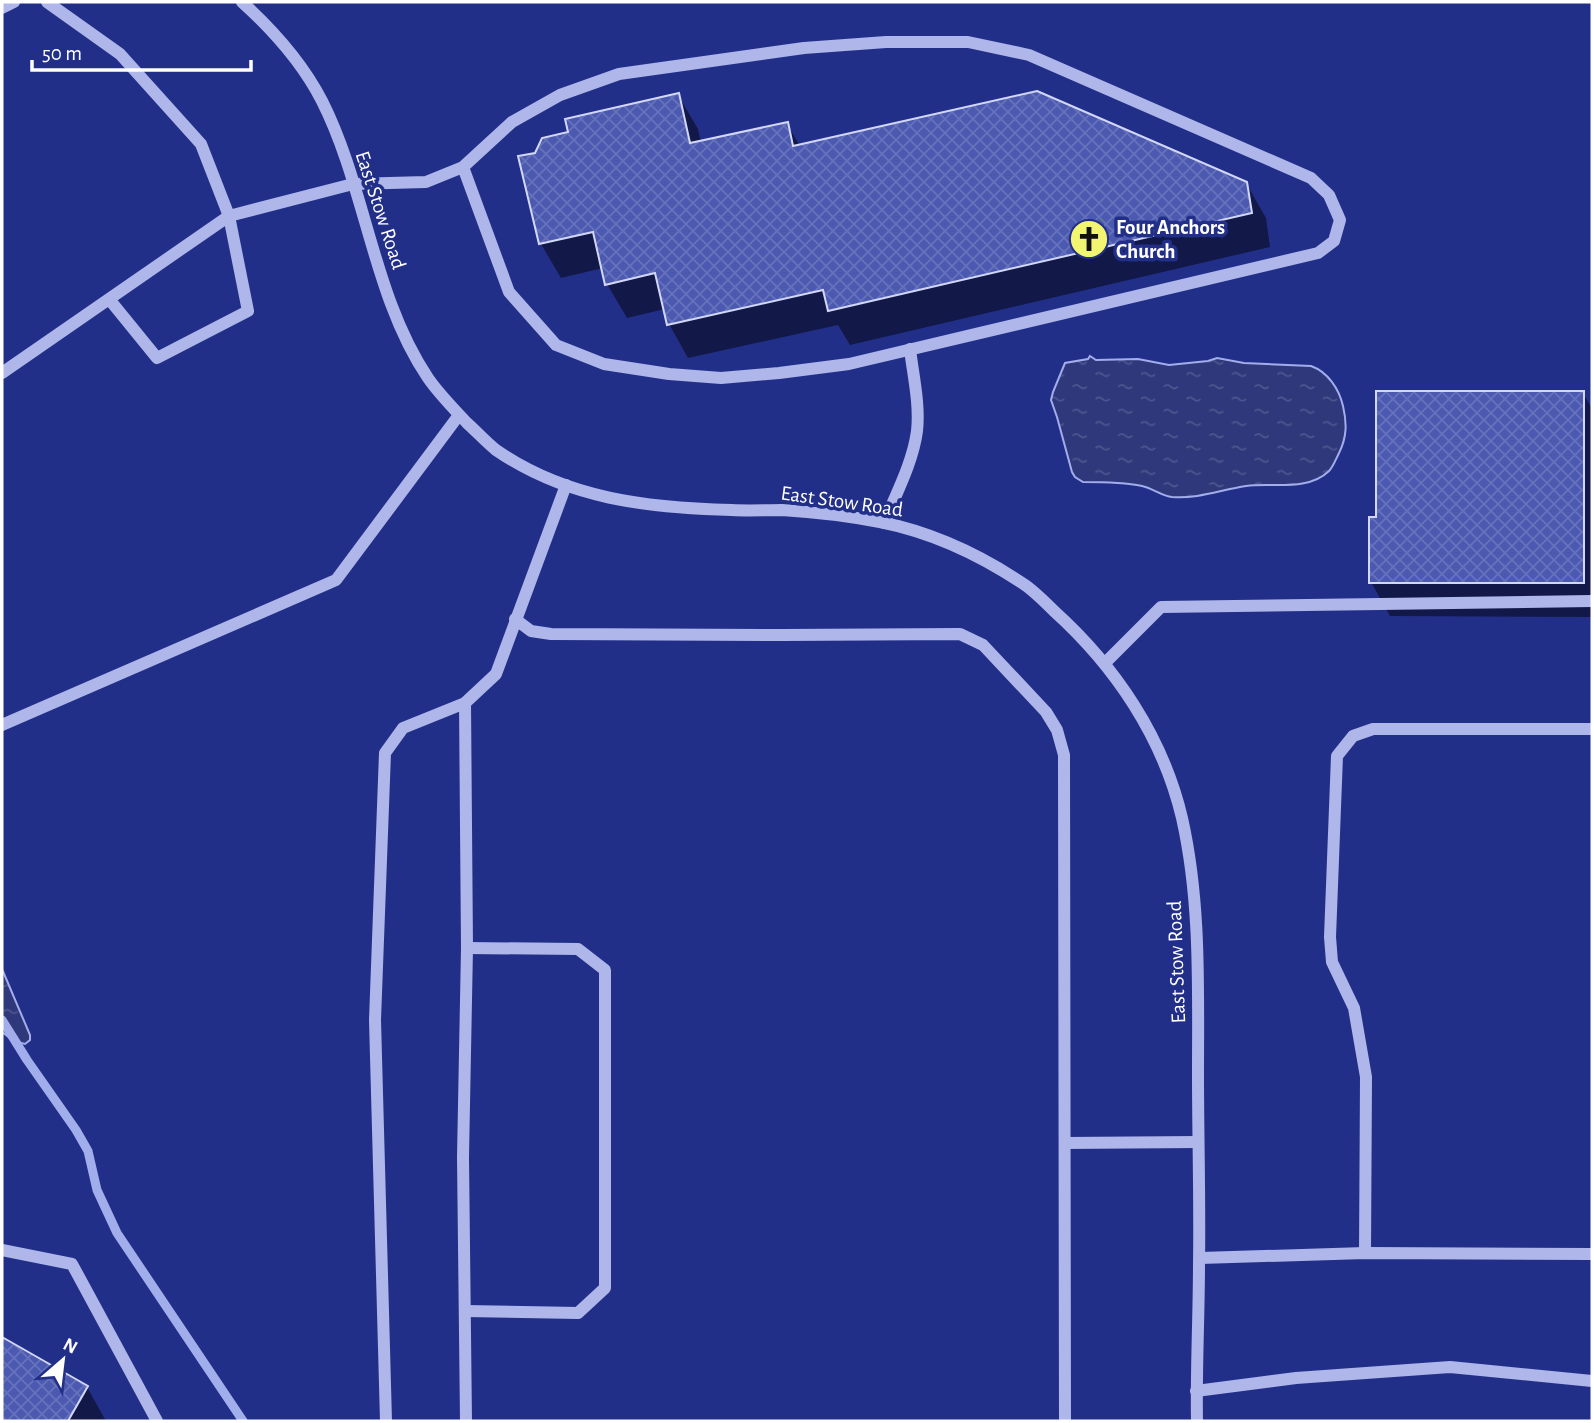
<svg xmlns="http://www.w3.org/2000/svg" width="1594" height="1423" font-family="'Alegreya Sans',sans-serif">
  <defs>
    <pattern id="water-ripples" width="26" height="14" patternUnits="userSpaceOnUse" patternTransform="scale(1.75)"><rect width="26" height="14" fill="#2f387b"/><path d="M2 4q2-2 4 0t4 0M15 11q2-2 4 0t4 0" fill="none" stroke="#4e568f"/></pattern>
    <pattern id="building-cross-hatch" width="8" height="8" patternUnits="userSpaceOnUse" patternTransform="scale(1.75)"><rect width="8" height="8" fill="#4b59b0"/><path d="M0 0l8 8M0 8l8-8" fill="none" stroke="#6672bc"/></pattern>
  </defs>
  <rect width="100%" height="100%" fill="#222f88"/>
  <g fill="url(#water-ripples)" stroke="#a2adeb" stroke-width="2">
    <path d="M1090 356 1096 360 1138 359 1169 365 1208 361 1217 358 1244 363 1311 366C1328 372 1339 389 1343 406 1347 423 1347 437 1339 453 1336 459 1333 467 1329 471 1307 492 1272 482 1246 486 1220 490 1198 499 1172 497 1162 496 1152 488 1142 486 1123 482 1102 482 1083 482L1075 477 1072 472 1057 417 1051 400 1053 392 1065 363 1088 359Z"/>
    <path d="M2 969 30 1035V1040L25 1044 14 1041 2 1032Z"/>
  </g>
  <g fill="#0007">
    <path d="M678 95 698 129 701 143 787 124 800 146 1246 183 1266 218 1270 247 850 345 838 325 688 358 669 324 665 309 627 318 607 284 603 268 561 278 541 244 521 157 536 154 570 134Z"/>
    <path d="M1583 393 1592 409V617L1390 616 1371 582 1378 518Z"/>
    <path d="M2 1339 87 1387 106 1421H2Z"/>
  </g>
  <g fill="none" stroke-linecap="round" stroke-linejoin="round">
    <path stroke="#a2adeb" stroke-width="9" d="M2 1020 27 1060 76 1130 88 1151 97 1190 117 1233 243 1421"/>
  </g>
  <g fill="url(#building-cross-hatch)" stroke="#d2d7f7" stroke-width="2">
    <path d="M1037 91 1247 182 1252 213 828 311 823 290 667 325 655 273 605 285 593 232 539 244 518 156 535 153 542 138 568 132 565 119 679 93 690 143 788 122 793 146Z"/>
    <path d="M1376 391H1584V583H1369V517H1376Z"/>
    <path d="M2 1337 88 1386 68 1421H2Z"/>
  </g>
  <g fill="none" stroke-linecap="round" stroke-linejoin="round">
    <g stroke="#aeb6ea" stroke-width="12">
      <path d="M47 2 120 54 201 144 229 216 353 184 426 182 463 167 512 122 560 95 619 74 804 48 886 42H968L1029 55 1311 178 1329 195 1340 220 1334 241 1318 253 849 364 779 373 721 378 669 374 604 364 556 345 509 292 463 167"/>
      <path d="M242 2C274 31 302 62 322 101 366 188 373 297 428 378 439 394 454 409 467 423 477 432 486 442 496 450 567 499 648 508 732 510 749 511 765 510 782 510 814 512 848 516 880 522 931 532 982 556 1025 585 1035 592 1045 602 1054 611 1115 666 1163 737 1182 818 1201 902 1198 989 1198 1075 1198 1137 1200 1200 1199 1263 1199 1316 1196 1368 1197 1421"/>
      <path d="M2 8 14 2"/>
      <path d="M2 373 229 216 248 311 157 358 109 299"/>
      <path d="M884 523C896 494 913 462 917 431 920 404 913 375 910 349"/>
      <path d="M515 619 531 631 551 634 783 635 960 634 983 645 1046 712 1057 730 1064 755 1065 1421"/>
      <path d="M1105 663 1161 607 1592 601"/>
      <path d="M465 703 467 948 463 1157 466 1421"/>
      <path d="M2 725 336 580 459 415"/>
      <path d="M1065 1143 1198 1142"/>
      <path d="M2 1250 72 1264 157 1421"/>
      <path d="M1365 1253 1366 1077 1354 1008 1332 962 1330 937 1337 756 1353 736 1373 729H1592"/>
      <path d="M1200 1258 1365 1253 1592 1254"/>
      <path d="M465 1311 578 1313 605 1288V970L578 949 467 948"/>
      <path d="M1196 1391 1296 1378 1450 1367 1592 1381"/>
      <path d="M386 1421 375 1020 385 753 403 728 465 703 496 674 566 485"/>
    </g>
  </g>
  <defs>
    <g id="church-disc" transform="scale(2.0125)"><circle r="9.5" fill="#f2f570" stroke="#222f88"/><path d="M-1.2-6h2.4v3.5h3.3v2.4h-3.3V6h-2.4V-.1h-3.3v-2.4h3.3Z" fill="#111"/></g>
  </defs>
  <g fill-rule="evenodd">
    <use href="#church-disc" x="1089" y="239"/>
  </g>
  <g text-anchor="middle" stroke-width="7" stroke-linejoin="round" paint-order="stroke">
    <g font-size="21" fill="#fff" stroke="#222f88">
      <text transform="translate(381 210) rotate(72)" y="7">East Stow Road</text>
      <text transform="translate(842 501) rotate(8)" y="7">East Stow Road</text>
      <text transform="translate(1176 962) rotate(-92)" y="7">East Stow Road</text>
    </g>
    <g font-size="21" font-weight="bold" fill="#fff" stroke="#222f88" text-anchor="start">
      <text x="1116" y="234">Four Anchors<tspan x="1116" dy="24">Church</tspan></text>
    </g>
  </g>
  <rect width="1594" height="1423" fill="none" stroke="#ffffff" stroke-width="7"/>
  <g transform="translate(63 1360) rotate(28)" stroke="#222f88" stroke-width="5" paint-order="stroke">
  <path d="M0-5L12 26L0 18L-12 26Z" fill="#ffffff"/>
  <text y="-10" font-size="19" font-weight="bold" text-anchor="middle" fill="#ffffff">N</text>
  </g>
  <path d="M32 60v10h219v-10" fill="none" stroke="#ffffff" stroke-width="3.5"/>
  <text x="42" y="60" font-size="21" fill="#ffffff" stroke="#222f88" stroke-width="5" paint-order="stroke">50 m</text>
</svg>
